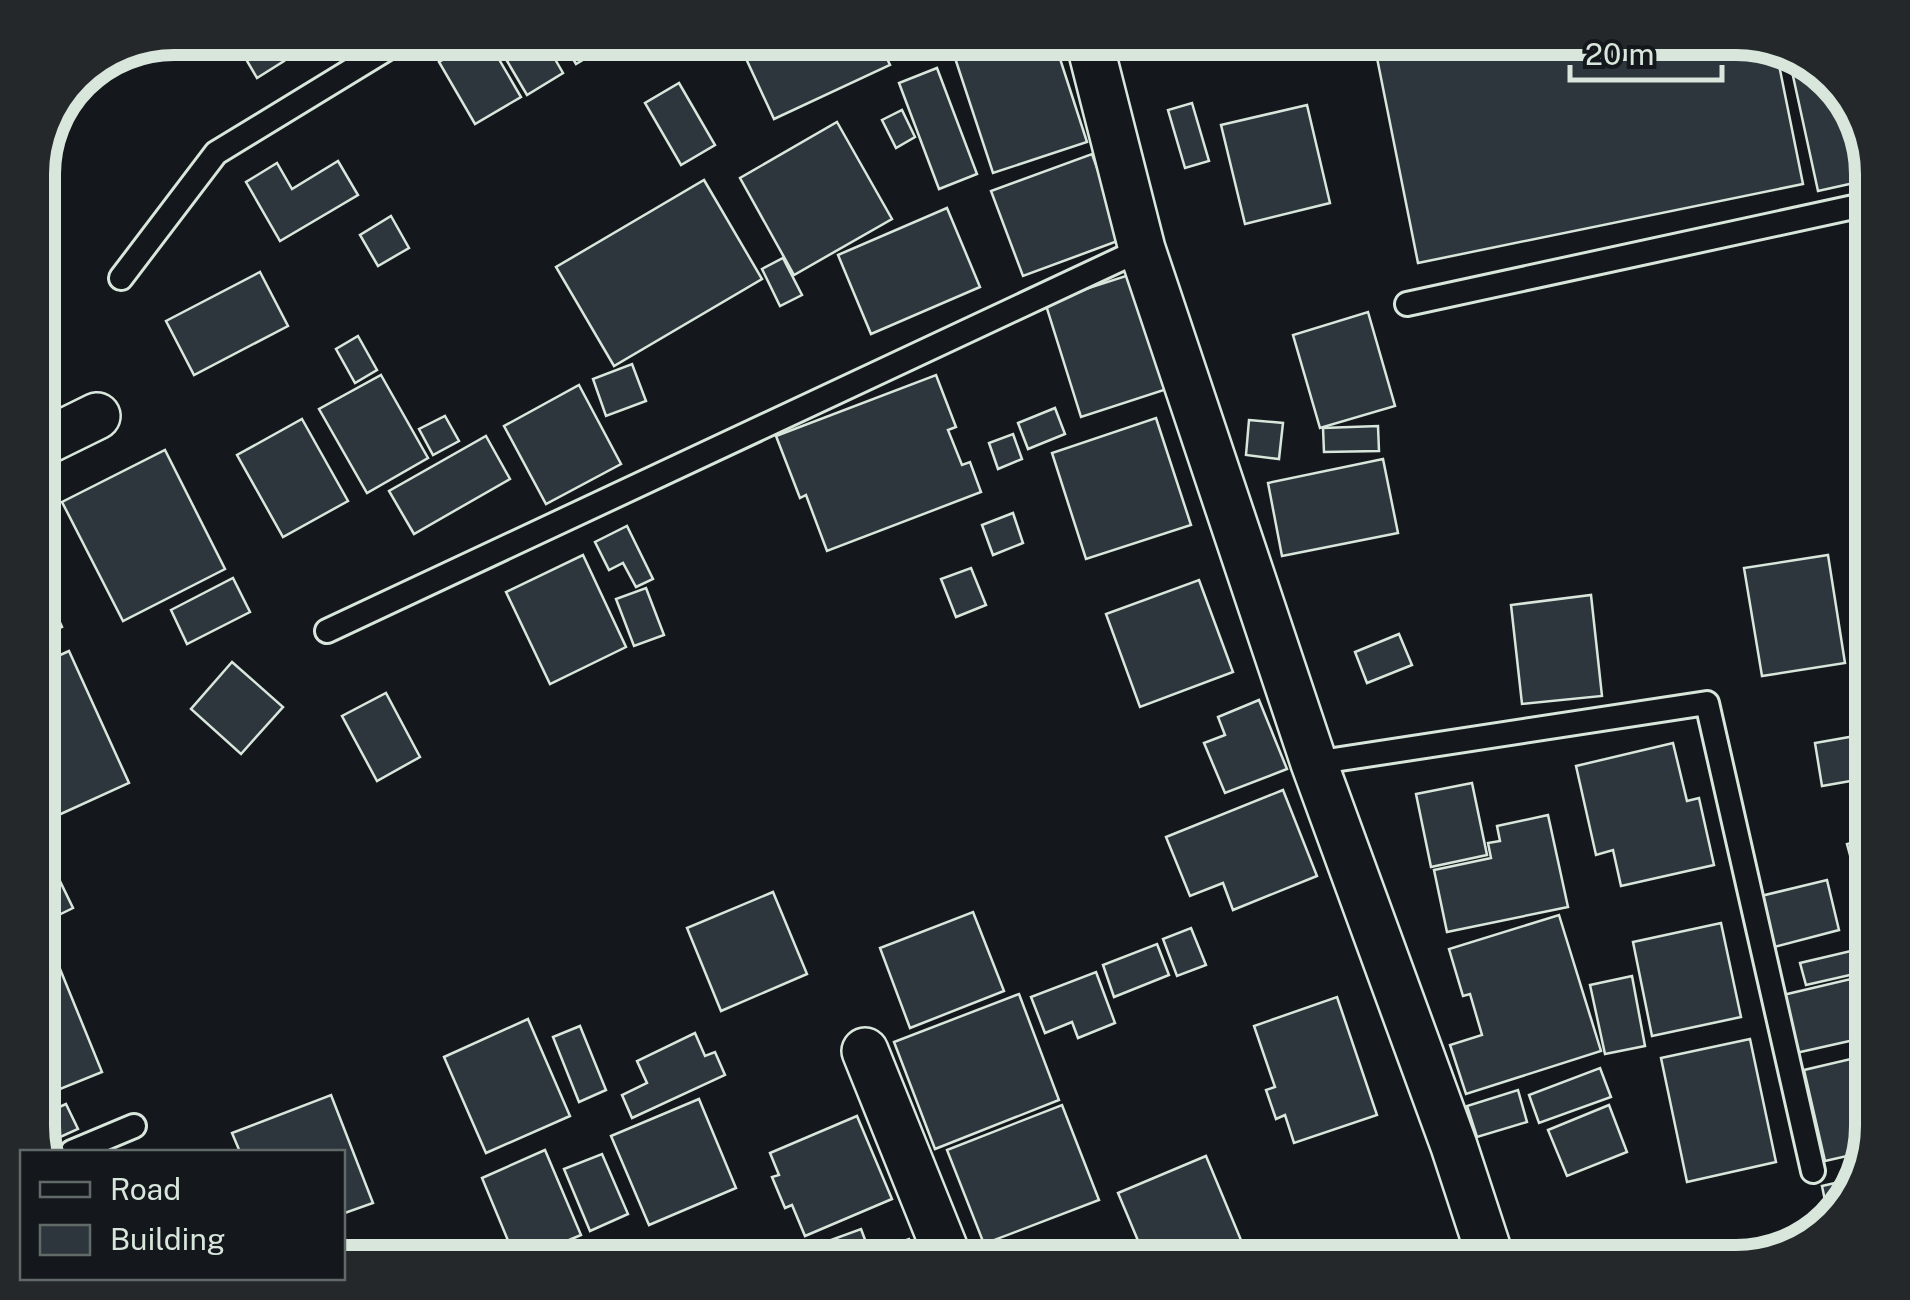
<svg xmlns="http://www.w3.org/2000/svg" width="1910" height="1300" font-family="'Public Sans',sans-serif">
  <rect width="100%" height="100%" fill="#14181c"/>
  <g fill="#2c363c" stroke="#d8e6dc" stroke-width="2.5">
    <path d="M261 37H271L284 61 257 78 240 49Z"/>
    <path d="M482 37H486L521 97 475 124 439 62Z"/>
    <path d="M560 37H621L576 64Z"/>
    <path d="M736 37H877L890 65 774 119Z"/>
    <path d="M1015 37H1053L1087 142 993 173 955 58Z"/>
    <path d="M1231 37H1290L1237 54Z"/>
    <path d="M1452 37H1736L1776 50 1803 184 1418 263 1376 53Z"/>
    <path d="M544 40 563 73 527 95 507 61Z"/>
    <path d="M1788 53 1812 61 1854 106 1872 179 1818 191Z"/>
    <path d="M937 68 977 174 939 189 899 83Z"/>
    <path d="M679 83 715 145 681 165 645 103Z"/>
    <path d="M1192 103 1209 161 1185 168 1168 110Z"/>
    <path d="M1307 105 1330 203 1245 224 1221 125Z"/>
    <path d="M902 110 915 137 896 148 882 120Z"/>
    <path d="M837 122 892 219 794 275 740 178Z"/>
    <path d="M1092 154 1123 239 1023 276 991 191Z"/>
    <path d="M338 161 358 195 280 241 246 182 277 163 292 189Z"/>
    <path d="M704 180 762 279 614 366 556 267Z"/>
    <path d="M947 208 980 287 871 334 838 255Z"/>
    <path d="M391 216 409 248 378 266 360 235Z"/>
    <path d="M38 224 52 256 38 263Z"/>
    <path d="M783 258 802 295 780 306 762 269Z"/>
    <path d="M260 272 288 326 194 375 166 321Z"/>
    <path d="M1132 274 1167 389 1081 417 1045 302Z"/>
    <path d="M1368 312 1395 406 1320 428 1293 335Z"/>
    <path d="M358 336 377 370 355 383 336 349Z"/>
    <path d="M632 364 646 401 606 416 593 379Z"/>
    <path d="M38 372 55 406 38 415Z"/>
    <path d="M381 375 428 458 367 493 319 409Z"/>
    <path d="M936 375 956 427 948 430 962 465 970 462 981 492 827 551 806 495 800 498 776 436Z"/>
    <path d="M579 385 621 464 546 504 504 426Z"/>
    <path d="M1055 408 1065 434 1028 449 1018 423Z"/>
    <path d="M445 416 459 441 433 455 419 429Z"/>
    <path d="M1156 418 1191 525 1086 559 1052 453Z"/>
    <path d="M302 419 348 501 283 537 237 455Z"/>
    <path d="M1249 420 1283 423 1279 459 1246 455Z"/>
    <path d="M1378 426 1379 451 1324 452 1323 428Z"/>
    <path d="M1013 434 1022 459 998 469 989 443Z"/>
    <path d="M486 436 510 479 414 534 389 491Z"/>
    <path d="M165 450 225 569 123 621 62 502Z"/>
    <path d="M1383 459 1398 533 1282 556 1268 483Z"/>
    <path d="M1013 513 1023 543 993 555 982 525Z"/>
    <path d="M627 526 653 579 636 587 623 563 609 570 595 542Z"/>
    <path d="M583 555 626 647 550 684 506 592Z"/>
    <path d="M1828 555 1845 663 1762 676 1744 568Z"/>
    <path d="M1872 564V664L1863 665 1851 567Z"/>
    <path d="M971 568 986 605 956 617 941 579Z"/>
    <path d="M233 578 250 612 187 644 171 610Z"/>
    <path d="M1199 580 1233 672 1140 707 1106 614Z"/>
    <path d="M646 588 664 635 634 646 616 599Z"/>
    <path d="M1591 595 1602 696 1522 704 1511 605Z"/>
    <path d="M48 596 62 627 38 639V601Z"/>
    <path d="M1399 634 1412 665 1367 683 1355 652Z"/>
    <path d="M69 651 129 783 52 818 38 786V665Z"/>
    <path d="M232 662 283 707 241 754 191 709Z"/>
    <path d="M386 693 420 757 377 781 342 716Z"/>
    <path d="M1259 700 1287 769 1225 793 1204 743 1225 735 1218 717Z"/>
    <path d="M1855 736 1862 779 1822 786 1815 743Z"/>
    <path d="M1673 743 1687 801 1699 798 1714 865 1621 886 1613 850 1596 855 1576 766Z"/>
    <path d="M1472 783 1487 855 1431 867 1416 794Z"/>
    <path d="M1283 790 1317 876 1233 910 1223 883 1190 896 1166 837Z"/>
    <path d="M1548 815 1568 907 1447 932 1434 870 1491 858 1488 843 1500 841 1497 826Z"/>
    <path d="M1872 837V860L1853 866 1847 844Z"/>
    <path d="M42 844 73 908 38 925V846Z"/>
    <path d="M1827 880 1839 930 1774 947 1761 896Z"/>
    <path d="M773 892 807 974 721 1011 687 928Z"/>
    <path d="M973 912 1004 991 910 1028 880 948Z"/>
    <path d="M1559 915 1601 1051 1466 1094 1450 1045 1482 1035 1470 994 1463 996 1449 949Z"/>
    <path d="M1721 923 1741 1017 1652 1036 1633 942Z"/>
    <path d="M1191 928 1206 965 1177 976 1163 939Z"/>
    <path d="M1157 944 1169 975 1114 997 1103 965Z"/>
    <path d="M1872 946V970L1806 985 1800 963Z"/>
    <path d="M58 964 102 1072 38 1098V972Z"/>
    <path d="M1096 972 1115 1023 1078 1038 1072 1022 1045 1033 1031 997Z"/>
    <path d="M1872 974V1036L1796 1053 1783 995Z"/>
    <path d="M1632 976 1645 1046 1605 1054 1590 985Z"/>
    <path d="M1019 994 1059 1100 935 1149 894 1042Z"/>
    <path d="M1337 997 1377 1115 1294 1143 1285 1115 1276 1119 1266 1090 1275 1087 1254 1026Z"/>
    <path d="M528 1019 570 1116 486 1153 444 1057Z"/>
    <path d="M580 1026 606 1090 579 1102 553 1037Z"/>
    <path d="M695 1033 705 1056 715 1052 725 1075 632 1118 622 1095 647 1083 637 1061Z"/>
    <path d="M1750 1039 1776 1162 1687 1182 1661 1058Z"/>
    <path d="M1872 1054V1127L1865 1152 1825 1161 1804 1070Z"/>
    <path d="M1600 1068 1611 1097 1539 1123 1529 1095Z"/>
    <path d="M1518 1090 1527 1122 1477 1137 1467 1106Z"/>
    <path d="M331 1095 373 1203 342 1214V1152H240L232 1133Z"/>
    <path d="M699 1099 736 1188 649 1225 611 1136Z"/>
    <path d="M66 1104 78 1129 58 1138 46 1113Z"/>
    <path d="M1062 1105 1099 1200 984 1244 947 1150Z"/>
    <path d="M1609 1105 1627 1152 1567 1176 1548 1130Z"/>
    <path d="M857 1116 892 1199 805 1236 792 1205 785 1208 772 1177 779 1175 770 1153Z"/>
    <path d="M545 1150 581 1235 517 1262 482 1178Z"/>
    <path d="M602 1154 628 1214 590 1231 564 1169Z"/>
    <path d="M1206 1156 1246 1252 1222 1262H1147L1118 1193Z"/>
    <path d="M1857 1178 1849 1202 1829 1220 1822 1186Z"/>
    <path d="M861 1229 870 1253 909 1239 918 1262H815L809 1248Z"/>
    <path d="M1675 1246 1681 1262H1630Z"/>
  </g>
  <g fill="none" stroke-linecap="round" stroke-linejoin="round">
    <g stroke="#d8e6dc" stroke-width="28">
      <g id="service">
        <path d="M121 278 216 153 406 37"/>
        <path d="M1407 304 1872 203"/>
        <path d="M327 631 1142 249"/>
        <path d="M1314 763 1707 703 1813 1171"/>
        <path d="M72 1152 134 1126"/>
      </g>
    </g>
    <g stroke="#d8e6dc" stroke-width="50">
      <g id="minor">
        <path d="M1088 37 1142 249 1314 763 1454 1146 1492 1262"/>
        <path d="M38 445 97 416"/>
        <path d="M865 1051 950 1262"/>
      </g>
    </g>
    <use href="#service" stroke="#14181c" stroke-width="22"/>
    <use href="#minor" stroke="#14181c" stroke-width="45"/>
  </g>
  <path d="M0 0H1910V1300H0ZM174 55H1736A119 119 0 0 1 1855 174V1126A119 119 0 0 1 1736 1245H174A119 119 0 0 1 55 1126V174A119 119 0 0 1 174 55Z" fill="#24282b" fill-rule="evenodd"/>
  <path fill="none" stroke="#d8e6dc" stroke-width="12" d="M174 55H1736A119 119 0 0 1 1855 174V1126A119 119 0 0 1 1736 1245H174A119 119 0 0 1 55 1126V174A119 119 0 0 1 174 55Z"/>
  <rect x="20" y="1150" width="325" height="130" fill="#14181c" stroke="#626a69" stroke-width="2.5"/>
  <rect x="40" y="1182" width="50" height="15" fill="#14181c" stroke="#626a69" stroke-width="2.5"/>
  <text x="110" y="1200" font-size="30" fill="#d8e6dc">Road</text>
  <rect x="40" y="1225" width="50" height="30" fill="#2c363c" stroke="#626a69" stroke-width="2.5"/>
  <text x="110" y="1250" font-size="30" fill="#d8e6dc">Building</text>
  <path d="M1570 65v15h152v-15" fill="none" stroke="#d8e6dc" stroke-width="5"/>
  <text x="1585" y="65" font-size="30" fill="#d8e6dc" stroke="#14181c" stroke-width="8" paint-order="stroke">20 m</text>
</svg>
